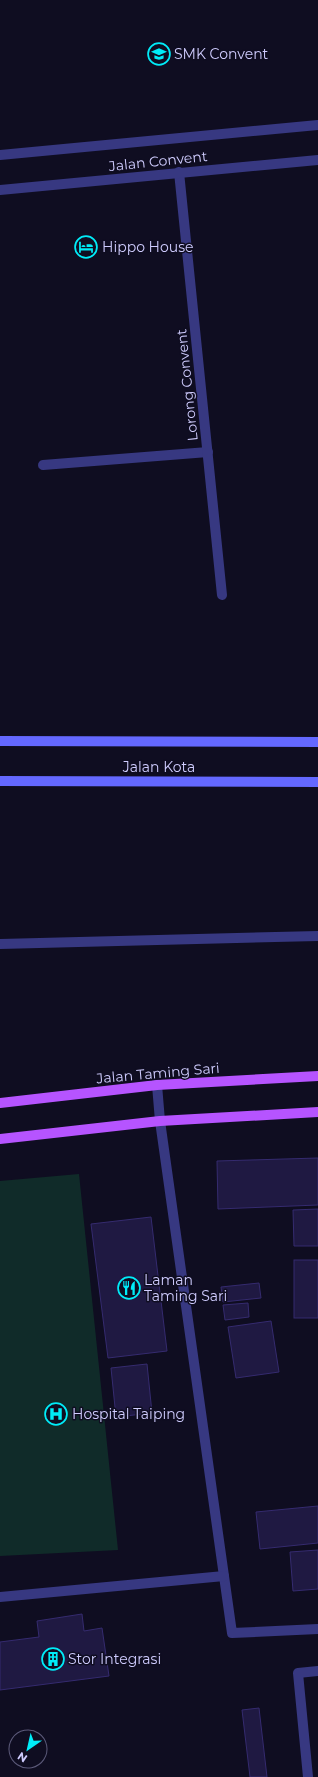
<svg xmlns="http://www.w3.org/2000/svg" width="318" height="1777" font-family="Montserrat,sans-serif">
  <rect width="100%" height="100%" fill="#0f0d21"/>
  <path fill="#102b29" d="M79 1174 118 1550 0 1556V1181Z"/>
  <g fill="#1f1942" stroke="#352b6f">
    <path d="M318 1158V1205L218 1209 217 1161Z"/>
    <path d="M318 1209V1246H294L293 1210Z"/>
    <path d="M151 1217 167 1351 108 1358 91 1224Z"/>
    <rect x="294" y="1260" width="24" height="58"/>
    <path d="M259 1283 261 1298 223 1302 221 1287Z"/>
    <path d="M248 1303 249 1317 225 1320 223 1305Z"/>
    <path d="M271 1321 279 1372 236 1378 228 1327Z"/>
    <path d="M147 1364 152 1413 116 1417 111 1368Z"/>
    <path d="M318 1506V1543L260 1549 256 1512Z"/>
    <path d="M318 1550V1589L293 1591 290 1552Z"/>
    <path d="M82 1614 84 1631 102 1628 109 1676 0 1690V1642L39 1637 37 1621Z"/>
    <path d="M259 1708 267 1777H250L242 1710Z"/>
  </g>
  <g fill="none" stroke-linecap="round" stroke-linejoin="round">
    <g stroke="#373881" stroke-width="10">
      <path d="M43 465 208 452"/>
      <path d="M0 944 318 936"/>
      <path d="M157 1085 160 1121 232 1633 318 1629"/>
      <path d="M0 1597 224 1576"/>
      <path d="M308 1777 298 1673 318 1671"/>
    </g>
    <g stroke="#373881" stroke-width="10">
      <path d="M0 155 318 125"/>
      <path d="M179 172 222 595"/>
      <path d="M0 190 318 160"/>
    </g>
    <g stroke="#6468ff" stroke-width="10">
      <path d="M0 741 318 742"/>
      <path d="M0 781 318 782"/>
    </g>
    <g stroke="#b654ff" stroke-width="10">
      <path d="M0 1103 157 1085 318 1076"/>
      <path d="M0 1139 160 1121 318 1112"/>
    </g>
  </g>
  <defs>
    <g id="school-ring" transform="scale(1.15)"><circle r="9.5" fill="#0f0d21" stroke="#00ecf8" stroke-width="1.5"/><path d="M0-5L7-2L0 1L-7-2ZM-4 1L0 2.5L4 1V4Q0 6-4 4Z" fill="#00ecf8"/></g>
    <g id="hotel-ring" transform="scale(1.15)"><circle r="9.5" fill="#0f0d21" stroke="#00ecf8" stroke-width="1.5"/><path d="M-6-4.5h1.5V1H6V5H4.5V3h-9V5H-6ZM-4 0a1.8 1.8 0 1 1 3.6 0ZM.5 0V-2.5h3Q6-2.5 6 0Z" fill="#00ecf8"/></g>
    <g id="restaurant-ring" transform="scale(1.15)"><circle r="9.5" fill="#0f0d21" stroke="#00ecf8" stroke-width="1.5"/><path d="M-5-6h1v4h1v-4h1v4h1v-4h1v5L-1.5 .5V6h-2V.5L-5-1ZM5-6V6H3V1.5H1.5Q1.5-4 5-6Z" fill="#00ecf8"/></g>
    <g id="hospital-ring" transform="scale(1.15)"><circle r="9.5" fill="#0f0d21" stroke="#00ecf8" stroke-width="1.5"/><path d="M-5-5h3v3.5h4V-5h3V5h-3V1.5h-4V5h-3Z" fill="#00ecf8"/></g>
    <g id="building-ring" transform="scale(1.15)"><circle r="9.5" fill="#0f0d21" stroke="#00ecf8" stroke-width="1.5"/><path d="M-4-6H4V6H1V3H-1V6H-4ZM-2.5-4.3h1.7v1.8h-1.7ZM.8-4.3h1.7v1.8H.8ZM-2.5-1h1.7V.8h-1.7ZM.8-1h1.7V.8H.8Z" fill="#00ecf8"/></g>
  </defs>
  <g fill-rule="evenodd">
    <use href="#school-ring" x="159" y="54"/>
    <use href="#hotel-ring" x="86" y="247"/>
    <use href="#restaurant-ring" x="129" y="1288"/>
    <use href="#hospital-ring" x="56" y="1414"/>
    <use href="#building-ring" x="53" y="1659"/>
  </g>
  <g text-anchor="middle" stroke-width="3" stroke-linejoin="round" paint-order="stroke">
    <g font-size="14" fill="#d0cdff" stroke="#0f0d21" text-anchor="start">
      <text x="174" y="59">SMK Convent</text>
      <text x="102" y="252">Hippo House</text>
      <text x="144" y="1285">Laman<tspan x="144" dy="16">Taming Sari</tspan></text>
      <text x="72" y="1419">Hospital Taiping</text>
      <text x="68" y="1664">Stor Integrasi</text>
    </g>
    <g font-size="14" fill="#d0cdff" stroke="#0f0d21">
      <text transform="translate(158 161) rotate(-6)" y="5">Jalan Convent</text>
      <text transform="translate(187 385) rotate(-96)" y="5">Lorong Convent</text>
      <text x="159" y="772">Jalan Kota</text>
      <text transform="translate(158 1073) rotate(-5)" y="5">Jalan Taming Sari</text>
    </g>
  </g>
  <g transform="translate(28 1749) rotate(214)"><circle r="19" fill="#0f0d21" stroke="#5c5a7a"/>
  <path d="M0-3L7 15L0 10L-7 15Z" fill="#00ecf8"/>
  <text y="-6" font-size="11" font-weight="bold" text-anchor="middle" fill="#d0cdff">N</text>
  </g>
</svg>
